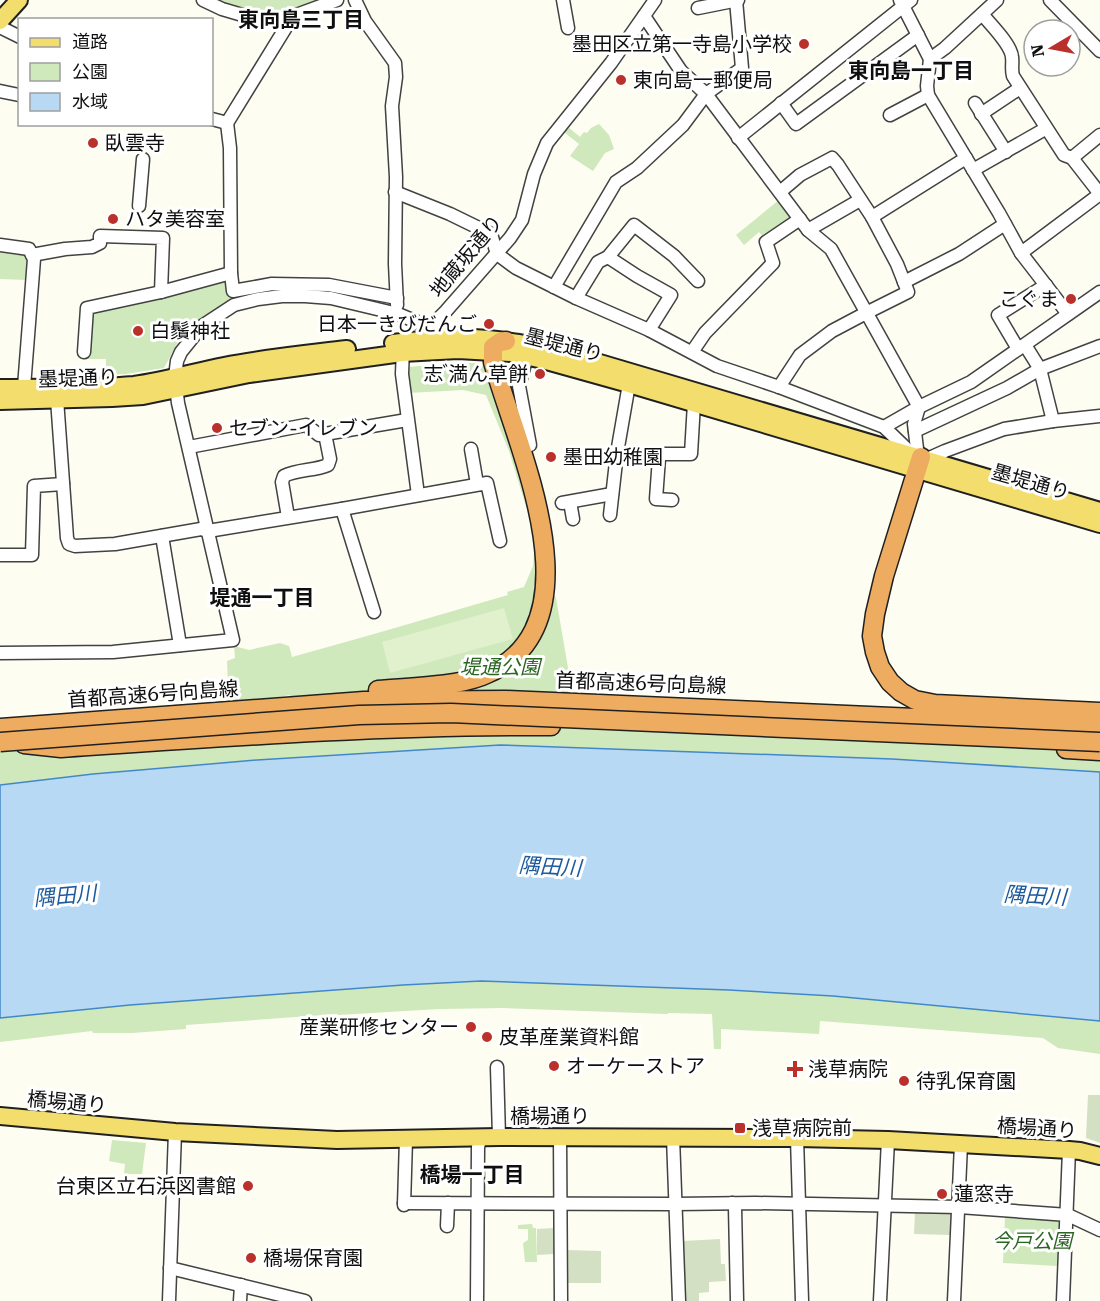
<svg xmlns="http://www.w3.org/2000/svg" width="1100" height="1301" font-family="'Roboto Serif','Noto Sans JP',serif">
  <rect width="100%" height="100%" fill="#fefdf2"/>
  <g fill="#cfe8bc">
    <path d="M210 0H325L293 13 256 16Z"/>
    <path d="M599 124 609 135 614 149 605 153 593 171 570 156 579 144 564 132 568 127 580 137 584 132 587 133 591 128Z"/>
    <path d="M779 200 793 219 765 239 759 232 744 245 736 235Z"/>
    <path d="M0 251 24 255 30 262 28 280 0 279Z"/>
    <path d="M228 278 231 301 200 319 177 344 164 368 126 374 106 375V359H85L89 314 91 310Z"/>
    <path d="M456 363H479L487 369 537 516 552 592 556 598 572 691 573 712 814 723 1100 706V772L892 759 500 745 257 760 93 774 0 785V737L293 727 290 695 247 703 229 704 227 661 235 658 234 646 249 650 280 643 289 646 292 657 374 634 508 595 507 592 524 587 533 566 534 553 532 526 509 451 486 395 463 390 408 393 407 367Z"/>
    <path d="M481 981 729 990 833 996 1100 1021V1054L1058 1048 1043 1038 820 1021 819 1034 721 1029V1049H714L712 1014 669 1013 667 1014 503 1008 439 1009 338 1015 337 1014 186 1025V1029L132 1033H93L92 1031 0 1042V1018L130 1005 403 985Z"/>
    <path d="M112 1140 146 1143 142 1174H124L125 1164 109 1161Z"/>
    <path d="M1005 1216 1060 1219 1058 1266 1003 1263Z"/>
    <path d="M532 1224 533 1228H536L537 1262H525L523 1243 528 1240V1229H518V1225Z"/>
  </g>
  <g fill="#d4e0c3">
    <path d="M1088 1095H1100V1143L1086 1138Z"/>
    <path d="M915 1211 952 1213 951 1235 914 1234Z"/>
    <path d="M553 1228 554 1254 537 1255V1229Z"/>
    <path d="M720 1239 721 1264H725L726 1281 709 1282V1292L699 1293V1301H685L683 1241Z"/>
    <path d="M567 1250 601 1251V1283H568Z"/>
  </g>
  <path fill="#e1f0cd" d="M504 608 513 639 390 673 382 642Z"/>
  <path fill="#b8d9f4" stroke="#4288c8" stroke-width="1.5" d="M500 745 892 759 1100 772V1021L833 996 729 990 481 981 403 985 130 1005 0 1018V785L93 774 257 760Z"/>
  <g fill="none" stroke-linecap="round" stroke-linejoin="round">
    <g stroke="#424242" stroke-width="15">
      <g id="minor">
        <path d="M203 0 222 9 256 19H291"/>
        <path d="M355 0 365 21 395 63 396 77 392 106 396 177 395 264 397 305"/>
        <path d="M563 0 568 28"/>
        <path d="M900 0 930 59 927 86 928 95 999 213 1021 253 1068 314"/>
        <path d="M1050 0 1100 51"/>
        <path d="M698 8 738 0"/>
        <path d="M982 14C990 24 1011 44 1012 57 1013 63 1011 69 1013 76L1064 155 1072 158"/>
        <path d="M644 16 681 71 706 94 808 230 831 249 919 407 914 424 918 457"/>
        <path d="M0 27 20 37"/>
        <path d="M930 59 945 48 997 0"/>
        <path d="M0 91 19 95"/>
        <path d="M781 103 796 124 918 35"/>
        <path d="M975 103 1006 152"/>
        <path d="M981 114 1020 88"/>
        <path d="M890 115 928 95"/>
        <path d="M212 119 227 123 291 19 299 14 337 0"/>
        <path d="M227 123 230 148 231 273 233 291 272 284 329 285 397 298"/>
        <path d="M1100 135 1072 158 1100 194"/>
        <path d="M738 138 911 0"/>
        <path d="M973 170 1045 129"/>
        <path d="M395 192 450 214 491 234 497 254 516 268 576 298 649 330 717 366 779 387 884 427 912 454"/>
        <path d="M139 206 143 159"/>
        <path d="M872 217 966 158"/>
        <path d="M808 230 860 200"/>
        <path d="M0 245 29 249 34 259 24 387"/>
        <path d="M1021 253 1100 194"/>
        <path d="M32 255 65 249 92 247 100 243V236L163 238 161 292 87 308 84 352"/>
        <path d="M608 257 634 225 674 256 698 281"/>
        <path d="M904 282 959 254 1005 224"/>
        <path d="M554 287 616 182 637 168 683 125 706 94 742 68 736 0"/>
        <path d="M161 292 231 273"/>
        <path d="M576 298 598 262 608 257 637 276 671 295 649 330"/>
        <path d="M425 330 430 327 446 311 510 238 522 220 534 174 547 143 611 63 655 0"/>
        <path d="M1025 345 1040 369 1053 421"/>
        <path d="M403 347 402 374 418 495"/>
        <path d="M1018 349 998 315 1046 285"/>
        <path d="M692 352 705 333 773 263 766 242 800 219"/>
        <path d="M527 356 519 386 530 445"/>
        <path d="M779 387 800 355 832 331 866 313 908 292 897 264 872 217 838 165 832 158 800 175 780 192"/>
        <path d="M57 399 67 538 69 544 75 546 115 544 201 529 208 531 342 509 487 483 500 541"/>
        <path d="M884 427 919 407 971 382 1100 292"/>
        <path d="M915 431 1007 388 1040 369 1100 346"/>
        <path d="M189 447 306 425 319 435 407 420"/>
        <path d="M471 449 477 484"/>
        <path d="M617 453 659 458 656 499 672 500"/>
        <path d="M659 458 660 454H691L694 403"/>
        <path d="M927 459 945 451 1004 429 1053 421 1100 416"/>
        <path d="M570 502 573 519"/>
        <path d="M562 503 612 494"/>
        <path d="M342 509 374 612"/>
        <path d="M610 515 617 453 629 384"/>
        <path d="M288 517 282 482 284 476C298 469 314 471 328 465L330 459 325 434"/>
        <path d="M162 536 180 645"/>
        <path d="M0 555H32L34 486 63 484"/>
        <path d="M0 653 113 652 233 640 178 403 175 377 177 361 181 352 202 326 234 305 258 299 282 296H305L331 298 398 314 453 337"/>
        <path d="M497 1067 499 1137"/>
        <path d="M560 1137 561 1301"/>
        <path d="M673 1137 679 1301"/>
        <path d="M797 1138 802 1301"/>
        <path d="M404 1203 675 1204 756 1203 959 1207 1068 1215 1100 1230"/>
        <path d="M732 1203 735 1207 737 1301"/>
        <path d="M404 1205 406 1139"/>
        <path d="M447 1226 448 1203"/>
        <path d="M170 1268 305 1301"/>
        <path d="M169 1301 175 1132"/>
        <path d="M240 1301 241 1285"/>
        <path d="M477 1301 478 1147 480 1140 488 1137"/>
        <path d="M880 1301 888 1140"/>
        <path d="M954 1301 961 1144"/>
        <path d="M1063 1301 1069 1150"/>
      </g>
    </g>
    <g stroke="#202020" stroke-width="20">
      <g id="major">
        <path d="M0 21 19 0"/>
        <path d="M393 343C420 340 446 337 473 338 505 339 535 346 566 353L1100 511"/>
        <path d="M0 388C44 387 89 389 134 385 164 381 194 372 224 366 264 358 306 354 347 349"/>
        <path d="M0 401 112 398 143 396 249 374 402 353 458 350 511 353 543 360 629 384 1100 524"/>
        <path d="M0 1116 175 1132 337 1140 499 1137 797 1138 888 1140 1069 1150 1080 1151 1100 1156"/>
      </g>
    </g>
    <g stroke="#202020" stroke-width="21">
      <g id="highway">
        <path d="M921 457 884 576 875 614 872 636 875 652 880 667 890 682 901 692 915 700 935 704 1100 712"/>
        <path d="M378 690C409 687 453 687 482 676 604 628 517 448 493 362V347L500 342 506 341"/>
        <path d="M0 728 364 701 506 700 1100 726"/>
        <path d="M24 744 61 748C224 737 387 725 551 726"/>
        <path d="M1066 749 1100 751"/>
      </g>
    </g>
    <use href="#minor" stroke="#fff" stroke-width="12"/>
    <use href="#major" stroke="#f3dd6d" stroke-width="16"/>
    <use href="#highway" stroke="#eeac60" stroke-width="18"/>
    <g stroke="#202020" stroke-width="21" stroke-linecap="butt">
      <path id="highway-bridge" d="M0 742 359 715 451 713 1100 742"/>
    </g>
    <use href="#highway-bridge" stroke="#eeac60" stroke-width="18"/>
  </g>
  <g fill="#ba312c" stroke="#fff" stroke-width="2">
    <circle cx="804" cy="44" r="6"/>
    <circle cx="621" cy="80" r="6"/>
    <circle cx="93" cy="143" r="6"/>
    <circle cx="113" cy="219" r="6"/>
    <circle cx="1071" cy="299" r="6"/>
    <circle cx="489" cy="324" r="6"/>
    <circle cx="138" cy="331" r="6"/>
    <circle cx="540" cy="374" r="6"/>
    <circle cx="217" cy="428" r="6"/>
    <circle cx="551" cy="457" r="6"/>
    <circle cx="471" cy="1027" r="6"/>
    <circle cx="487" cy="1037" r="6"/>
    <circle cx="554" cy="1066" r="6"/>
    <path d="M792 1060h6v6h6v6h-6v6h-6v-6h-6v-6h6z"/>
    <circle cx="904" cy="1081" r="6"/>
    <rect x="734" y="1122" width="12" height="12" rx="3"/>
    <circle cx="248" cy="1186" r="6"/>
    <circle cx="942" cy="1194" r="6"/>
    <circle cx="251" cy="1258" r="6"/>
  </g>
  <g text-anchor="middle" stroke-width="6" stroke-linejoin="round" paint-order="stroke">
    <g font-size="20" fill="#0f0f0f" stroke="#fff" text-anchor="start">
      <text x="792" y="51" text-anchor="end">墨田区立第一寺島小学校</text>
      <text x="633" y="87">東向島一郵便局</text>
      <text x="105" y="150">臥雲寺</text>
      <text x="125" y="226">ハタ美容室</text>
      <text x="1059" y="306" text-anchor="end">こぐま</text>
      <text x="477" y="331" text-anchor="end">日本一きびだんご</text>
      <text x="150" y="338">白鬚神社</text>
      <text x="528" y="381" text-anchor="end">志 ゙満ん草餅</text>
      <text x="229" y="435">セブン-イレブン</text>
      <text x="563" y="464">墨田幼稚園</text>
      <text x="459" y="1034" text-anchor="end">産業研修センター</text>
      <text x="499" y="1044">皮革産業資料館</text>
      <text x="566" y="1073">オーケーストア</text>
      <text x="808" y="1076">浅草病院</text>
      <text x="916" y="1088">待乳保育園</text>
      <text x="752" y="1135">浅草病院前</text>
      <text x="236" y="1193" text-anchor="end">台東区立石浜図書館</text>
      <text x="954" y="1201">蓮窓寺</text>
      <text x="263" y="1265">橋場保育園</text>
    </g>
    <g font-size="20" fill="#0f0f0f" stroke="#fff">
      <text transform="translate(466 256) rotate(-50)" y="7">地蔵坂通り</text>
      <text transform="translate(564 345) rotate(14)" y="7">墨堤通り</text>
      <text transform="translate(78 378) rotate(-2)" y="7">墨堤通り</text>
      <text transform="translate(1031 482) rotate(16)" y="7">墨堤通り</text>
      <text transform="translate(641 683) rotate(2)" y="7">首都高速6号向島線</text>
      <text transform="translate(153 694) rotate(-4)" y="7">首都高速6号向島線</text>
      <text transform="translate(67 1102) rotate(5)" y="7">橋場通り</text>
      <text x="550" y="1123">橋場通り</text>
      <text transform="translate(1037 1128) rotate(4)" y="7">橋場通り</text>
    </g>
    <g font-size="20" font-style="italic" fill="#2a6521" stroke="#fff">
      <text x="500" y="674">堤通公園</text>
      <text x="1032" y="1248">今戸公園</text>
    </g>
    <g font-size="21" font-weight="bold" fill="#0f0f0f" stroke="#fff">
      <text x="301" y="27">東向島三丁目</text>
      <text x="911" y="78">東向島一丁目</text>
      <text x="262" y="605">堤通一丁目</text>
      <text x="472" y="1182">橋場一丁目</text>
    </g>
    <g font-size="21" font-style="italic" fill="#1c5a9d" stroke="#fff">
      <text transform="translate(550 867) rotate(3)" y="7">隅田川</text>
      <text transform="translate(65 896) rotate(-5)" y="7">隅田川</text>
      <text transform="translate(1035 896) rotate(3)" y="7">隅田川</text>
    </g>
  </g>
  <rect x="18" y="18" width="195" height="108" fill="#ffffff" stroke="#9f9f9f" stroke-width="1.5"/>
  <rect x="30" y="38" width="30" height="9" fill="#f3dd6d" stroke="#9f9f9f" stroke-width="1.5"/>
  <text x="72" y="48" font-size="18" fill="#0f0f0f">道路</text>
  <rect x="30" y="63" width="30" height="18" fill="#cfe8bc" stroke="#9f9f9f" stroke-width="1.5"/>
  <text x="72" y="78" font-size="18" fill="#0f0f0f">公園</text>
  <rect x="30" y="93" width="30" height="18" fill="#b8d9f4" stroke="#9f9f9f" stroke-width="1.5"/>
  <text x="72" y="108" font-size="18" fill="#0f0f0f">水域</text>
  <g transform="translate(1052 48) rotate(260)"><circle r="28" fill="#ffffff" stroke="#9f9f9f" stroke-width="1.5"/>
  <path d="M0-4.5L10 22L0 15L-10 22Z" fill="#ba312c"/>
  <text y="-9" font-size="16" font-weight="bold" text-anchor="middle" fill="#0f0f0f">N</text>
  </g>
</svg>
